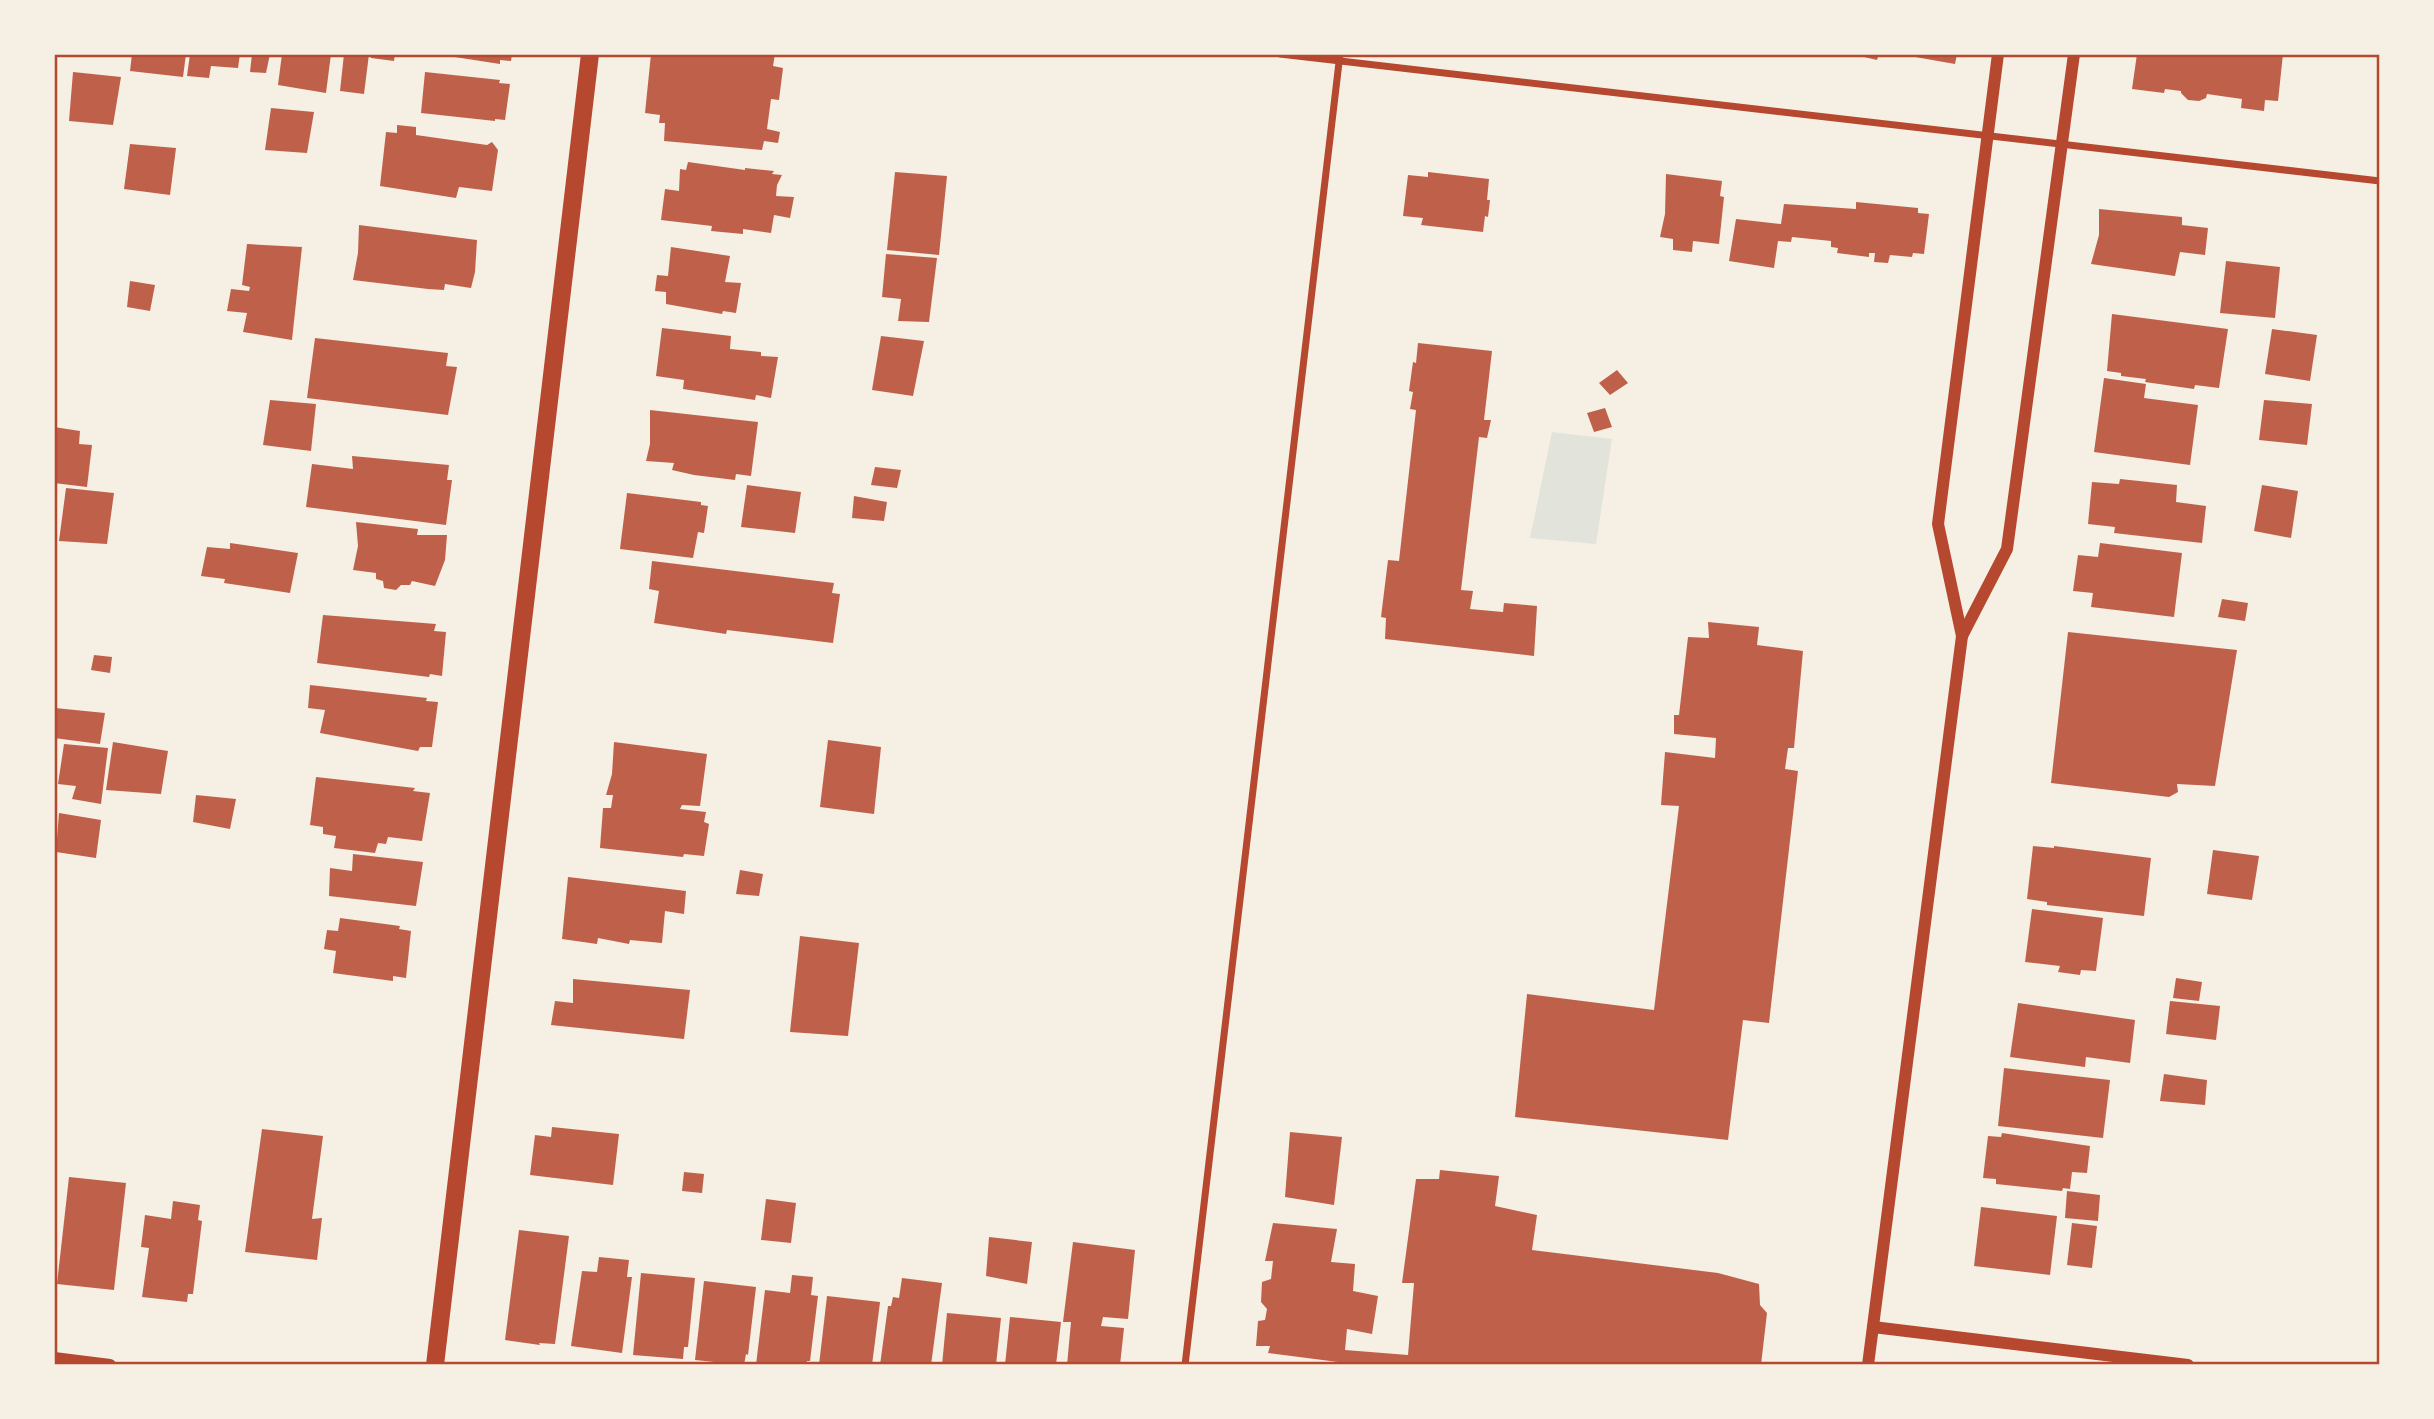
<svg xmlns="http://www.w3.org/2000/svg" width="2434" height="1419" font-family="'Archivo Narrow',sans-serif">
  <rect width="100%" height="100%" fill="#f6efe4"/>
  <path fill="#e2e4dc" d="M1552 432 1612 439 1596 544 1530 538Z"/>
  <g fill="#bf614a">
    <path d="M132 54H186L183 77 130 71Z"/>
    <path d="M190 54H240L238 68 211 66 209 78 187 76Z"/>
    <path d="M252 54H270L266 73 250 72Z"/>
    <path d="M282 54H331L326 93 278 85Z"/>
    <path d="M344 54H369L364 94 340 91Z"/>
    <path d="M371 54H395L394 61 371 58Z"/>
    <path d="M435 54H512L511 61 500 60V64Z"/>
    <path d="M651 54H775L773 66 783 68 779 100 771 99 767 129 780 132 778 143 764 141 762 150 664 141 665 123H659L660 115 645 113Z"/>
    <path d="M1864 54H1879L1877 60 1864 57Z"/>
    <path d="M1898 54H1957L1955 64Z"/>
    <path d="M2137 54H2283L2278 101 2265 100 2264 111 2241 108 2242 99 2207 94 2206 98 2199 101 2188 100 2181 93V91L2165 89 2164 93 2132 89Z"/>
    <path d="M73 72 121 77 113 125 69 121Z"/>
    <path d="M425 72 500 80 499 83 510 84 505 120 495 119V121L421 113Z"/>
    <path d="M271 108 314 112 307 153 265 150Z"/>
    <path d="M397 125 416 127V135L487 145 492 142 498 150 492 191 459 187 456 198 380 186 386 132 397 133Z"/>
    <path d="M130 144 176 148 170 195 124 189Z"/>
    <path d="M688 162 745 170V168L774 171 772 174 782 175 777 185 776 196 794 197 790 218 774 215 771 233 743 229V234L711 231 712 226 661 220 665 189 679 191 680 169 686 170Z"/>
    <path d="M895 172 947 176 939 255 887 250Z"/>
    <path d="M1428 172 1489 179 1487 200H1490L1488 217 1485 216 1483 232 1421 225 1423 218 1403 216 1408 175 1428 177Z"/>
    <path d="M1666 174 1722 181 1720 196 1724 197 1719 244 1693 241 1692 252 1673 250V239L1660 237 1665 214Z"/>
    <path d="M1856 202 1918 208V213L1929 214 1924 254 1913 253 1912 257 1890 255 1888 263 1874 262 1875 253H1869V257L1837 253 1838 248 1831 247V241L1792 237 1791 242 1778 241 1774 268 1729 261 1736 219 1781 224 1784 204 1856 209Z"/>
    <path d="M2099 209 2182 217V225L2208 228 2205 255 2180 252 2175 276 2091 264 2099 235Z"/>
    <path d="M359 225 477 240 475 272 471 288 445 284 444 290 428 289 353 280 358 253Z"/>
    <path d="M247 244 302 247 292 340 243 332 247 313 227 311 231 289 249 291 250 287 242 285Z"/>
    <path d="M671 247 730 256 725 282 741 283 736 313 723 311 722 314 666 304V292L655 291 657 275 668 276Z"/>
    <path d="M886 254 937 258 929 322 898 321 901 299 882 297Z"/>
    <path d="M2226 261 2280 267 2275 318 2220 313Z"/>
    <path d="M130 281 155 285 150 311 127 307Z"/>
    <path d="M2112 314 2228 329 2219 388 2195 385 2194 389 2145 382 2146 379 2121 376V373L2107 371Z"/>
    <path d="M662 328 731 336 730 349 761 352V356L778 357 771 398 756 395 755 400 683 389 684 380 656 376Z"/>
    <path d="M2272 329 2317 335 2310 381 2265 374Z"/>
    <path d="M881 336 924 341 913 396 872 390Z"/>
    <path d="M315 338 448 353 446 366 457 367 448 415 307 398Z"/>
    <path d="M1418 343 1492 351 1484 420H1491L1487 438 1479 437 1461 590 1473 591 1470 609 1503 612 1504 603 1537 606 1534 656 1385 639 1386 618 1381 617 1388 560 1399 561 1416 410 1410 409 1413 392 1409 391 1413 362 1416 363Z"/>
    <path d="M1617 370 1628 383 1610 395 1599 383Z"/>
    <path d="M2104 378 2146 384 2144 398 2198 405 2190 465 2094 452Z"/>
    <path d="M270 400 316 404 311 451 263 445Z"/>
    <path d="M2264 400 2312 404 2307 445 2259 440Z"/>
    <path d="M1605 408 1612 427 1594 432 1587 413Z"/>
    <path d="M650 410 758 422 751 476 736 474 735 480 694 475 672 470 674 463 646 461 650 444Z"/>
    <path d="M54 427 80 431 79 444 92 445 87 487 54 483Z"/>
    <path d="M352 456 449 465 447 480H452L446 525 306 507 312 464 353 469Z"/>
    <path d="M875 467 901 470 897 488 871 485Z"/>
    <path d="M2120 479 2177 485 2176 502 2206 506 2202 543 2114 533 2115 527 2088 524 2092 482 2119 484Z"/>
    <path d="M747 485 801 492 795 533 741 527Z"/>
    <path d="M2262 485 2298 491 2291 538 2254 531Z"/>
    <path d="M66 488 114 493 107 544 59 541Z"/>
    <path d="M627 493 701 502V505L708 506 704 533 698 532 693 558 620 549Z"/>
    <path d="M854 496 887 502 884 521 852 518Z"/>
    <path d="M356 522 418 529 417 535H447L445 560 435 586 412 581 410 585H401L396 590 384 588 383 581 376 579V573L353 570 358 546Z"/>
    <path d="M230 543 298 553 290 593 224 583 225 579 201 576 207 547 230 549Z"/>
    <path d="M2100 543 2182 553 2174 617 2091 607 2093 593 2073 591 2078 555 2098 557Z"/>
    <path d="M652 561 834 583 832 593 840 594 833 643 727 630 726 634 654 623 659 591 649 589Z"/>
    <path d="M2222 599 2248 603 2245 621 2218 617Z"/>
    <path d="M323 615 436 624 434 631 446 632 442 676 430 674 429 677 317 663Z"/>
    <path d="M1708 622 1759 627 1757 645 1803 651 1794 748H1788L1785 769 1798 771 1769 1023 1743 1020 1728 1140 1515 1117 1527 994 1654 1010 1679 806 1661 805 1665 752 1715 758 1716 738 1674 734V715H1679L1688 637 1709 638Z"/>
    <path d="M2068 632 2237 650 2215 786 2177 784 2178 792 2169 797 2051 783Z"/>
    <path d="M94 655 112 657 110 673 91 670Z"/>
    <path d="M310 685 427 698 426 701 438 702 432 747H420L418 751 320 733 325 710 308 708Z"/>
    <path d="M55 708 105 713 100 744 54 738Z"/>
    <path d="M828 740 881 747 874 814 820 807Z"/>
    <path d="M113 742 168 751 161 794 106 790Z"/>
    <path d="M614 742 707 754 700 806 682 805 680 809 706 812 704 822 709 824 704 856 684 854 683 857 600 848 603 808H611L613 795H606L612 774Z"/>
    <path d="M64 744 108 748 101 804 72 799 76 786 58 784Z"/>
    <path d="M316 777 415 788 413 791 430 793 422 841 388 837 386 844 378 843 375 853 334 848 336 836 323 834V827L310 825Z"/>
    <path d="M196 795 236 799 230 829 193 822Z"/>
    <path d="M59 813 101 820 96 858 56 852Z"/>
    <path d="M2033 846 2054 848V846L2151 858 2144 916 2047 905V902L2027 899Z"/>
    <path d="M2213 850 2259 856 2252 900 2207 894Z"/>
    <path d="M353 854 423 862 416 906 329 896 330 868 352 871Z"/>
    <path d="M740 870 763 874 759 896 736 894Z"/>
    <path d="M568 877 686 891 684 914 665 911 662 943 630 940 629 944 598 938 597 944 562 939Z"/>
    <path d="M2032 909 2103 918 2096 971 2081 970 2080 975 2058 972 2060 966 2025 962Z"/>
    <path d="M340 918 400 926 399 929 411 931 406 978 393 976V981L333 973 336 951 324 949 327 930 338 931Z"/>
    <path d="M800 936 859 943 848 1036 790 1032Z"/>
    <path d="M2176 978 2202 982 2199 1001 2173 998Z"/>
    <path d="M573 979 690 990 684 1039 551 1025 555 1001 573 1003Z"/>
    <path d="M2170 1001 2220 1006 2216 1040 2166 1034Z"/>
    <path d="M2018 1003 2135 1020 2130 1063 2086 1057 2085 1067 2010 1057Z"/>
    <path d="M2004 1068 2110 1080 2103 1138 1998 1126Z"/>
    <path d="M2164 1074 2207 1080 2205 1105 2160 1101Z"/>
    <path d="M552 1127 619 1134 613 1185 530 1175 535 1135 551 1137Z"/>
    <path d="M262 1129 323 1136 312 1219 322 1218 317 1260 245 1252Z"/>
    <path d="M1290 1132 1342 1137 1334 1205 1285 1197Z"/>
    <path d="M2002 1133 2090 1146 2087 1173 2072 1172 2070 1189 2063 1188 2062 1191 1996 1184V1179L1983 1178 1988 1136 2001 1137Z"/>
    <path d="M1440 1170 1499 1176 1495 1206 1537 1215 1532 1250 1718 1273 1759 1284 1760 1305 1767 1313 1761 1365H1338V1362L1268 1353 1270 1346H1256L1258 1321 1265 1320 1267 1309 1261 1302 1262 1282 1271 1279 1273 1261H1265L1273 1223 1337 1229 1331 1262 1355 1264 1353 1291 1378 1296 1372 1334 1347 1329 1345 1350 1408 1355 1414 1283H1402L1416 1179H1439Z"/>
    <path d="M684 1172 704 1174 702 1193 682 1191Z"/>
    <path d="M69 1177 126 1183 114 1290 57 1284Z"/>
    <path d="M2067 1191 2100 1195 2098 1221 2065 1218Z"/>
    <path d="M766 1199 796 1203 791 1243 761 1240Z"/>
    <path d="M173 1201 200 1205 198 1220 202 1221 193 1294H188L187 1302 142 1297 149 1248 141 1247 145 1215 171 1219Z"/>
    <path d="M1981 1207 2057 1216 2050 1275 1974 1266Z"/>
    <path d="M2072 1223 2097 1226 2092 1268 2067 1265Z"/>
    <path d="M519 1230 569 1236 555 1344 539 1343 540 1345 505 1340Z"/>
    <path d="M989 1237 1032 1242 1027 1284 986 1276Z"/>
    <path d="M1073 1242 1135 1250 1128 1319 1103 1317 1101 1326 1124 1328 1120 1365H1067L1071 1322H1063Z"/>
    <path d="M599 1257 629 1260 627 1277H632L622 1353 571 1346 582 1271 597 1272Z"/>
    <path d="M641 1273 695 1278 688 1347H684L683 1359 633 1355Z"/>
    <path d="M792 1275 813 1277 811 1295 818 1296 810 1361H807L806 1365H756L765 1290 790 1293Z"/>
    <path d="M902 1278 942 1283 931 1365H880L888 1306H891L893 1297 899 1298Z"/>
    <path d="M704 1281 756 1287 748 1355 746 1354 744 1365 695 1360Z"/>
    <path d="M827 1296 880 1302 872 1365H819Z"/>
    <path d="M947 1313 1001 1318 996 1365H942Z"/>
    <path d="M1010 1317 1061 1322 1056 1365H1005Z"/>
  </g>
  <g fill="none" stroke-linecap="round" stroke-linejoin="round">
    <g stroke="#b5482f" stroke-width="7">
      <path d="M1280 54 2380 181"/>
      <path d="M1185 1365 1340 54"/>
    </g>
    <g stroke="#b5482f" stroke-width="12">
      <path d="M1962 636 2007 549 2074 54"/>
      <path d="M1873 1327 2188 1365"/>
      <path d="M54 1358 110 1365"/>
      <path d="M1868 1365 1962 636 1938 524 1998 54"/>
    </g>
    <path stroke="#b5482f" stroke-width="18" d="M435 1365 590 54"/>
  </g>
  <rect width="2434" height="1419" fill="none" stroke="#f6efe4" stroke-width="112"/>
  <rect x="56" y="56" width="2322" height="1307" fill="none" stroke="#b5482f" stroke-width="2.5"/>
</svg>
